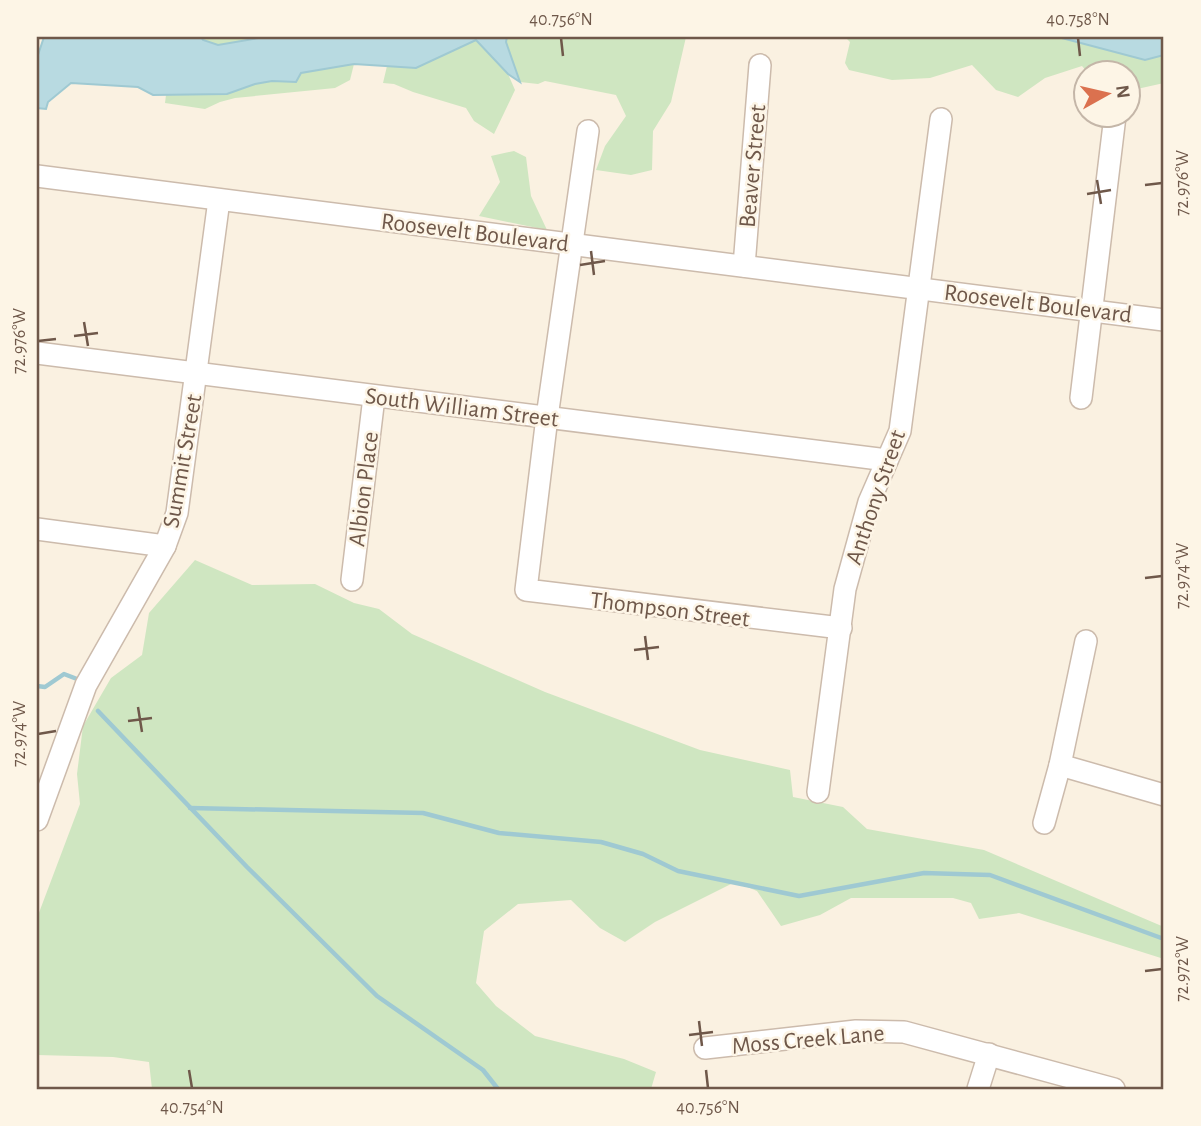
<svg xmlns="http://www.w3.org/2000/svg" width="1201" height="1126" font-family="'Alegreya Sans',sans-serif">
  <rect width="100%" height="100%" fill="#faf1e1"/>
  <g fill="#cfe6c1">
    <path d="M201 37H262L218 45 203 40Z"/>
    <path d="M507 37H686L671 102 653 131 652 170 631 175 596 170 605 146 626 116 616 95 545 81 538 84 520 82 506 42Z"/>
    <path d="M845 37H1164V83L1128 91V74L1088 73 1082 66 1045 78 1018 97 996 90 972 65 930 78 892 80 849 70 845 63 850 42Z"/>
    <path d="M476 40 508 74 515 90 494 134 474 121 466 108 413 92 394 84 383 83 387 66 416 68Z"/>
    <path d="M354 64 350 80 335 88 235 98 220 102 205 109 165 103 166 95 227 94 255 84 272 81 295 82 301 73Z"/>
    <path d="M514 151 526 157 531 196 547 230 479 216 500 182 491 156Z"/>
    <path d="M195 560 252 585 315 584 354 603 379 609 412 634 545 692 700 750 790 770 793 797 843 807 867 829 984 850 1164 927V959L1019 913 979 919 971 903 953 898H851L820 915 781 926 757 891 735 882 655 922 625 942 600 928 571 900 518 904 484 931 476 983 496 1006 535 1036 624 1059 656 1072 651 1089H152L149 1062 113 1057 37 1055V918L80 804 77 774 83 726 111 678 142 655 149 613Z"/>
  </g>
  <g fill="#b8dae1" stroke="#9fc9d2" stroke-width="2">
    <path d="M44 37H201L203 40 218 45 264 37H507L506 42 520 82 508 74 476 40 416 68 354 64 301 73 296 82 272 81 255 84 227 94 153 95 138 87 71 83 48 102 46 109 37 108V58Z"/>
    <path d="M1058 37H1164V55L1145 60Z"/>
  </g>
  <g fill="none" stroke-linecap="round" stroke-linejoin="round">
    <g stroke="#9fc9d2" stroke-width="4.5">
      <path d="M37 686 45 687 64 674 77 679"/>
      <path d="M98 711 247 867 377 996 483 1070 498 1089"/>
      <path d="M190 808 423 813 499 833 601 842 643 854 678 871 799 896 924 873 990 875 1164 939"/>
    </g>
    <g stroke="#ccbbac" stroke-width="24">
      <g id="minor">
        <path d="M588 131 547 417 526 590 841 628"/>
        <path d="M37 176C412 226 789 270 1164 320"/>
        <path d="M744 266 760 65"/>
        <path d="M37 353 887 460"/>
        <path d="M1081 398 1115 116"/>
        <path d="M37 529 165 546"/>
        <path d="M352 580 374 397"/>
        <path d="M1060 765 1164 795"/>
        <path d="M818 792 845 589 869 502 900 431 941 119"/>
        <path d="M37 820 86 685 165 546 177 513 219 200"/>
        <path d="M1044 823 1060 765 1086 641"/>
        <path d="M705 1048 856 1031 904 1032 1114 1089"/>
        <path d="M978 1089 989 1054"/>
      </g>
    </g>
    <use href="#minor" stroke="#fff" stroke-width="21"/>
  </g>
  <path fill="none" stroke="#6f584a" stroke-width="2.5" d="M561 38 563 56M1078 38 1080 56M1097 180 1101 204M1145 185 1162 183M1087 194 1111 190M591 251 594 275M580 265 605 261M84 322 88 346M74 336 98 333M38 341 56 339M1145 578 1162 576M645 636 648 660M634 650 659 647M138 707 142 732M128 721 152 718M38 734 56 731M1145 971 1162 969M699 1021 702 1046M689 1035 713 1032M189 1070 192 1088M706 1070 708 1088"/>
  <g text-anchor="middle" stroke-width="5" stroke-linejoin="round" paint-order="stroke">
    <g font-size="24" fill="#6f584a" stroke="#fdf5e6">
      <text transform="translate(752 166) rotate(-85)" y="8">Beaver Street</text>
      <text transform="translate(475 232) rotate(7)" y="8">Roosevelt Boulevard</text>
      <text transform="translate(1038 303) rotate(7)" y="8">Roosevelt Boulevard</text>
      <text transform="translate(462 407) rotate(7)" y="8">South William Street</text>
      <text transform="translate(182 461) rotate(-80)" y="8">Summit Street</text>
      <text transform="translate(363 489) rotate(-83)" y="8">Albion Place</text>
      <text transform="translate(875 497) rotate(-71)" y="8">Anthony Street</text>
      <text transform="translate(670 609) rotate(7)" y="8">Thompson Street</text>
      <text transform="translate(808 1039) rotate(-5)" y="8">Moss Creek Lane</text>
    </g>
  </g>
  <rect width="1201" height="1126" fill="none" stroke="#fdf5e6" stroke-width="77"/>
  <g transform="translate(1107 94) rotate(82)"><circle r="33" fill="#fdf5e6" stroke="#c4b6a8" stroke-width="2"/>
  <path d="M0-5L12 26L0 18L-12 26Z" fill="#db714f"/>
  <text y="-10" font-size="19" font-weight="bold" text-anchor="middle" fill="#6f584a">N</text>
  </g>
  <rect x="38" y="38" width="1124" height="1050" fill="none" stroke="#6f584a" stroke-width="2.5"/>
  <g font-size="18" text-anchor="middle" fill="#6f584a">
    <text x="561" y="25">40.756°N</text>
    <text x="1078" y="25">40.758°N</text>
    <text transform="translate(1182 183) rotate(-90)" y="6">72.976°W</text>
    <text transform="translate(19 341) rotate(-90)" y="6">72.976°W</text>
    <text transform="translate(1182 576) rotate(-90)" y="6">72.974°W</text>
    <text transform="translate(19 734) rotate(-90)" y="6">72.974°W</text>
    <text transform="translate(1182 969) rotate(-90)" y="6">72.972°W</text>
    <text x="192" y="1113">40.754°N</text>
    <text x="708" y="1113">40.756°N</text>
  </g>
</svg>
